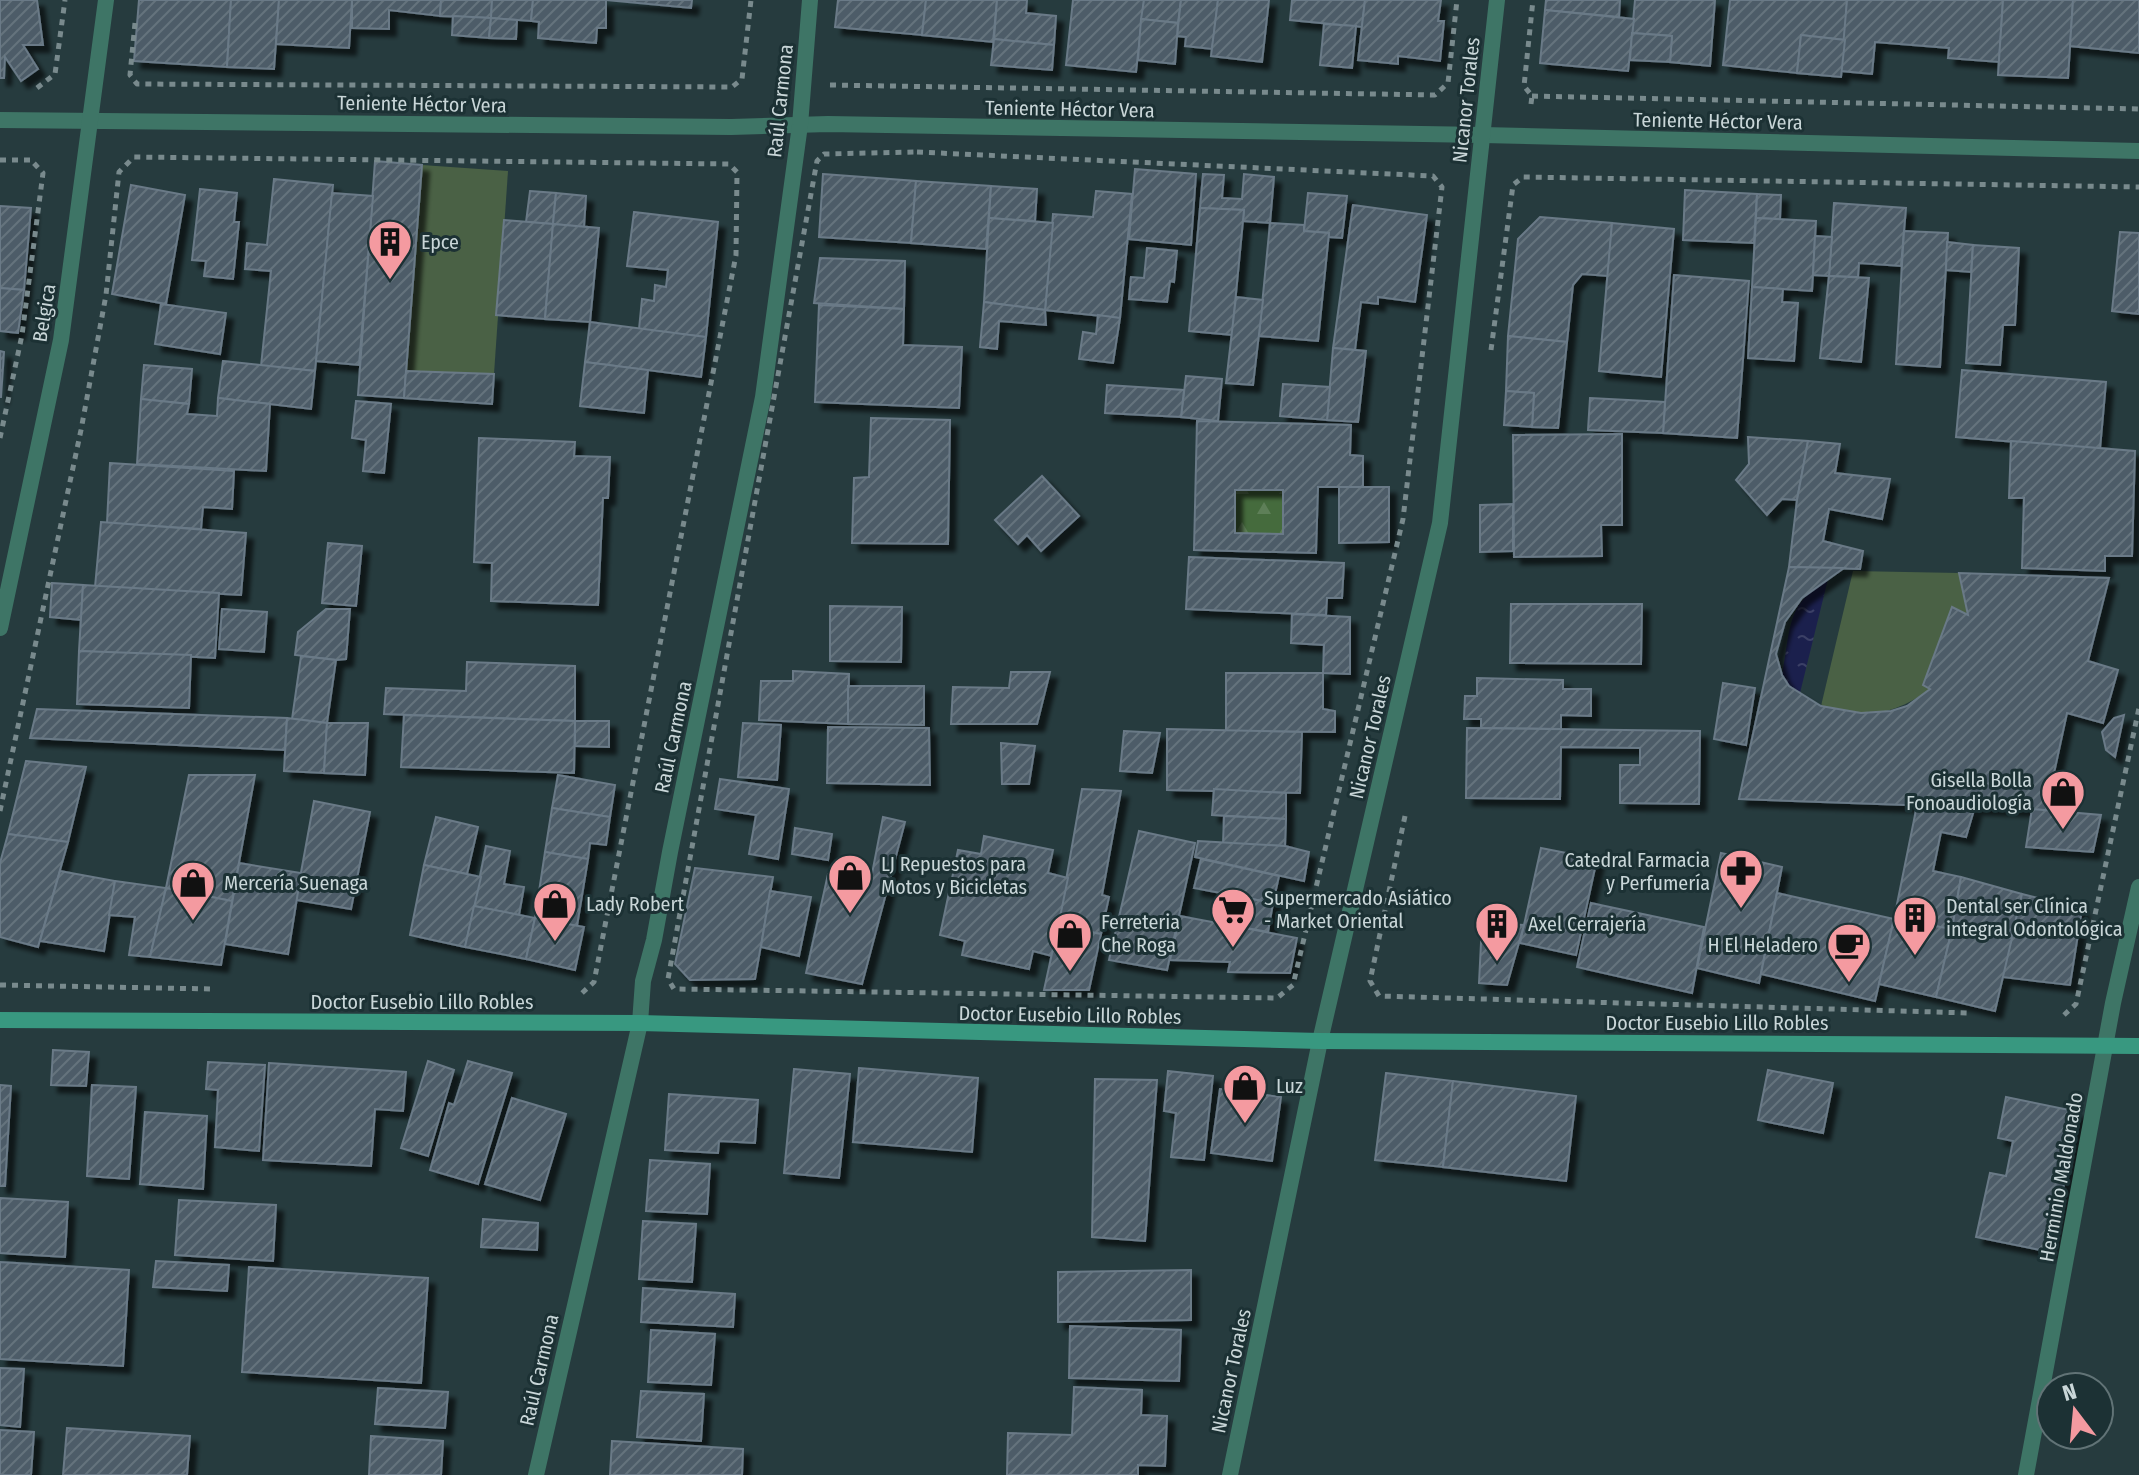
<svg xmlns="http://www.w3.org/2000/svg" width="2139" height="1475" font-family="'Fira Sans Condensed',sans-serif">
  <defs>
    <pattern id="forest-firs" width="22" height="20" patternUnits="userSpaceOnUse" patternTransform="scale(2)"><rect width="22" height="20" fill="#456b3d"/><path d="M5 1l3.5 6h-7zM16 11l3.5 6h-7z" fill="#5e7f58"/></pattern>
    <pattern id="water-ripples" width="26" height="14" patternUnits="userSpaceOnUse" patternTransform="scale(2)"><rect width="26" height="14" fill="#1b204d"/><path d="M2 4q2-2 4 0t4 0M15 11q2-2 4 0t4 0" fill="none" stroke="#3b4066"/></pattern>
    <pattern id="building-hatch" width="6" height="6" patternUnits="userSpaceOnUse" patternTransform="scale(2)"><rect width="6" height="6" fill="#4d5c68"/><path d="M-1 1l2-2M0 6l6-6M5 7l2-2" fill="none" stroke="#65737d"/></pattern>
    <filter id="shadow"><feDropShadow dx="7" dy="7" stdDeviation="2" flood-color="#0009"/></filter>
  </defs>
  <rect width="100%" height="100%" fill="#263b3e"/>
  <path fill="url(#forest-firs)" d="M1235 490H1283V534L1235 533Z"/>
  <g fill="#4a6145">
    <path d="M422 165 508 171 494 374 406 371Z"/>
    <path d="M1853 571 1959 573 1968 615 1952 607 1923 685 1930 689C1893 716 1865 719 1821 706Z"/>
  </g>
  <path fill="url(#water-ripples)" d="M1828 579 1800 693 1789 686 1782 675C1791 630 1785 605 1828 579Z"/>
  <g fill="url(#building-hatch)" stroke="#6a7a87" stroke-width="2" fill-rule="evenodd" filter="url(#shadow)">
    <path d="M0 0H37L43 45H23L38 69 21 81 5 57 4 78H0Z"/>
    <path d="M139 0H231L227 67 134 61Z"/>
    <path d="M231 0H279L274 69 227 67Z"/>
    <path d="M279 0H352L349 48 276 44Z"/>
    <path d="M352 0H441L440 16 389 10V29L352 28Z"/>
    <path d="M441 0H492L491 18 440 16Z"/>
    <path d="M492 0H533L531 21 491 18Z"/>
    <path d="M533 0H606V28H597L596 43 538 38 539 22 531 21Z"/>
    <path d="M606 0H692L691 8Z"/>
    <path d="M838 0H926L922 35 835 27Z"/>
    <path d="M926 0H997L993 42 922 35Z"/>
    <path d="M997 0H1027L1026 13 1056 16 1054 45 994 39Z"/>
    <path d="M1073 0H1144L1136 72 1066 65Z"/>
    <path d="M1144 0H1181L1178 23 1141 19Z"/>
    <path d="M1181 0H1218L1212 49 1185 46 1186 37 1177 36Z"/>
    <path d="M1218 0H1269L1262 62 1211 56Z"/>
    <path d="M1292 0H1365L1362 27 1290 20Z"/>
    <path d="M1365 0H1441L1438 21H1444L1440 61 1398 56V64L1358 60Z"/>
    <path d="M1546 0H1620L1619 17 1545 10Z"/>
    <path d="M1635 0H1715L1710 66 1670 62 1672 36 1632 33Z"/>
    <path d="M1730 0H1847L1845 40 1801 35 1797 73 1723 65Z"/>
    <path d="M1847 0H2003L1999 62 1948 58 1949 48 1875 42 1872 74 1841 71Z"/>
    <path d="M2003 0H2073L2068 78 1998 75Z"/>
    <path d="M2073 0H2139V53L2070 46Z"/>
    <path d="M1545 10 1634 19 1628 71 1540 63Z"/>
    <path d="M453 16 491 18 489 38 452 35Z"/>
    <path d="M491 18 517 20 516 39 489 38Z"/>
    <path d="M1141 19 1178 23 1175 64 1138 60Z"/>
    <path d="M1324 24 1356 26 1352 68 1320 65Z"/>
    <path d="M1632 33 1672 36 1670 62 1630 60Z"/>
    <path d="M1801 35 1845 40 1841 77 1797 73Z"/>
    <path d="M994 39 1054 45 1052 70 991 65Z"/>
    <path d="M375 161 422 165 404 398 358 395Z"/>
    <path d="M1135 169 1196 174 1191 245 1129 239Z"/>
    <path d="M823 174 916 181 911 243 819 237Z"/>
    <path d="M1203 174 1224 175 1222 198 1242 199 1244 174 1274 177 1270 223 1243 221 1244 210 1200 208Z"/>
    <path d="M274 179 333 185 315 371 261 366 271 271 245 269 247 243 267 245Z"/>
    <path d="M916 181 991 186 986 249 911 243Z"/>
    <path d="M131 185 185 195 166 304 112 294Z"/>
    <path d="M991 186 1037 189 1035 221 989 218Z"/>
    <path d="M200 189 237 193 234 222H239L233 279 204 276 206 261 192 260Z"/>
    <path d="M1685 190 1757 194 1754 243 1683 240Z"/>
    <path d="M530 191 556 193 553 224 526 222Z"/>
    <path d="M1096 191 1132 194 1120 318 1045 310 1053 214 1093 217Z"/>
    <path d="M332 193 373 196 359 365 316 361Z"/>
    <path d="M556 193 586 196 584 227 553 224Z"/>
    <path d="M1308 193 1347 196 1342 238 1329 237V233L1304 231Z"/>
    <path d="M1757 194 1781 195 1780 219 1756 218Z"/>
    <path d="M1834 203 1906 208 1901 266 1859 263 1858 277 1829 276Z"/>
    <path d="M1353 205 1427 215 1415 302 1378 297V304L1361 302 1355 350 1333 348Z"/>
    <path d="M0 206 31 208 24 290 0 288Z"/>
    <path d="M1200 208 1244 210 1232 335 1189 331Z"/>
    <path d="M634 212 718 222 706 337 639 329 642 299 654 301 655 285 666 287 668 270 627 266Z"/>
    <path d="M1540 217 1612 223 1608 276 1582 274 1573 285 1567 342 1508 336 1518 239Z"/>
    <path d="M989 218 1053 223 1045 310 984 302Z"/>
    <path d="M1756 218 1816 221 1812 291 1752 287Z"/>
    <path d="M504 220 553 224 545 319 496 315Z"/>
    <path d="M1270 223 1304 225V231L1329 233 1318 341 1259 336Z"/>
    <path d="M1612 223 1674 229 1661 377 1599 371Z"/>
    <path d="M553 224 599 228 590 322 545 319Z"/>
    <path d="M1904 231 1948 233 1940 367 1896 364Z"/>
    <path d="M2120 232 2139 233V314L2112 311Z"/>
    <path d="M1815 236 1832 237 1829 276 1813 275Z"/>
    <path d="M1947 242 1973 245 1971 272 1946 270Z"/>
    <path d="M1973 245 2019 248 2015 325H2003L2000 365 1966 363Z"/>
    <path d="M1147 248 1177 251 1174 282 1170 281 1167 302 1129 299 1131 277 1144 278Z"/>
    <path d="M820 258 905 261 904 309 814 303Z"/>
    <path d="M1674 275 1749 281 1737 438 1663 433Z"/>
    <path d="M1829 276 1869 278 1861 362 1820 358Z"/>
    <path d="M1752 287 1783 289 1782 302 1798 303 1794 361 1748 358Z"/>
    <path d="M0 288 24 290 18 333 0 331Z"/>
    <path d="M1236 297 1263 300 1253 385 1226 383Z"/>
    <path d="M984 302 1045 310 1046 325 999 321 997 349 980 347Z"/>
    <path d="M161 304 226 313 220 354 155 344Z"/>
    <path d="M819 305 904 309 903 345 962 347 959 408 815 402Z"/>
    <path d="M1098 315 1120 318 1113 363 1079 359 1083 332 1096 334Z"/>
    <path d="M590 322 706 337 701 377 585 362Z"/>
    <path d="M1508 336 1567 342 1558 428 1532 427 1534 393 1506 391Z"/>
    <path d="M1333 348 1366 351 1358 422 1327 420Z"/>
    <path d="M0 351 4 352 1 397H0Z"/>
    <path d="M223 361 315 371 311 409 218 398Z"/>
    <path d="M585 362 648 370 644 413 580 406Z"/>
    <path d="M144 365 192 369 189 404 141 399Z"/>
    <path d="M1962 370 2106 382 2100 449 1956 437Z"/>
    <path d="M406 371 494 374 492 404 404 398Z"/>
    <path d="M1186 376 1222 379 1218 421 1181 417Z"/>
    <path d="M1283 384 1330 387 1327 420 1280 416Z"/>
    <path d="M1107 385 1184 390 1181 417 1105 413Z"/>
    <path d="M1506 391 1534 393 1532 427 1504 425Z"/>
    <path d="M218 398 270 404 266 471 137 464 141 399 189 404 187 414 217 416Z"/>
    <path d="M1590 398 1665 402 1663 433 1588 430Z"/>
    <path d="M356 401 391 404 384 473 363 471 366 440 352 438Z"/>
    <path d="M871 418 950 420 948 544 852 543 854 478 869 477Z"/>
    <path d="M1197 421 1351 425 1350 455 1363 456V487H1318L1316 553 1194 550ZM1235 490H1283V534L1235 533Z"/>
    <path d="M1622 434V525H1601L1602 556 1514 557 1513 435Z"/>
    <path d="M1748 437 1808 441 1797 500 1782 499 1767 515 1736 480 1749 464Z"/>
    <path d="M479 438 575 442 574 456 610 457 608 498H603L598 605 491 601 492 563 474 562Z"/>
    <path d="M1808 441 1840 444 1835 473 1890 479 1882 519 1829 509 1823 541 1863 551 1860 569 1789 567 1797 500Z"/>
    <path d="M2011 441 2135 451 2132 556H2105V571L2022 568 2024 498H2009Z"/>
    <path d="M110 463 234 471 232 509 203 507 201 529 107 523Z"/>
    <path d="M1042 476 1079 516 1041 551 1027 535 1018 544 995 520Z"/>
    <path d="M1339 487H1389V542L1339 543Z"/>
    <path d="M1513 504V551L1480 552V505Z"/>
    <path d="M101 522 246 533 241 595 95 587Z"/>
    <path d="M328 543 362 546 356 606 322 603Z"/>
    <path d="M1189 557 1344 563 1342 598H1327L1326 615 1186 609Z"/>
    <path d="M1789 567 1844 568 1802 598 1785 622 1776 654 1782 675 1789 686 1821 706 1861 713 1891 711 1907 706 1930 689 1923 685 1952 607 1968 615 1959 573 2109 578 2088 661 2118 670 2103 723 2067 713 2046 810 1739 799Z"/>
    <path d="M52 583 83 585 81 620 50 617Z"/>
    <path d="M83 585 219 593 215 658 79 651Z"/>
    <path d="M1511 604H1642L1641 664 1510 663Z"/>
    <path d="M830 606 902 607 901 662 830 661Z"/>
    <path d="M222 609 267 612 264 652 219 649Z"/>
    <path d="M326 609H350L346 659 336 660 295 655 298 632Z"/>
    <path d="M1292 614 1350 617V674L1323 673 1324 645 1291 643Z"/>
    <path d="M79 651 191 655 189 708 77 704Z"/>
    <path d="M301 656 336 660 327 723 292 719Z"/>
    <path d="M467 662 575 666V721L384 714 386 688 466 691Z"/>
    <path d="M793 671 849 674 848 724 759 720 761 681H793Z"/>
    <path d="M1011 672H1050L1037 724H951L953 687 1009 688Z"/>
    <path d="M1226 673H1323V709L1335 711V732L1226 731Z"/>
    <path d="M1477 678 1563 680V689H1591V716L1561 715V729L1481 728V719H1464L1465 696H1477Z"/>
    <path d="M1723 683 1755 688 1746 745 1714 739Z"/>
    <path d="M848 686H924V725L848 724Z"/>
    <path d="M37 709 287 718 285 750 30 738Z"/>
    <path d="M404 715 575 721 574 773 401 767Z"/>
    <path d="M2124 715 2115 757 2106 750 2102 732 2114 718Z"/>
    <path d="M287 718 327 723 324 773 284 771Z"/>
    <path d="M575 721H609V747L575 746Z"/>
    <path d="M327 723H368L365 775 324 773Z"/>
    <path d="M743 723 781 725 777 780 738 777Z"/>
    <path d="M828 727 929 728 930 785 827 783Z"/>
    <path d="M1467 728 1700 731 1699 804 1620 803V765H1640V748L1561 747 1560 799 1466 798Z"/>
    <path d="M1167 729 1302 732 1300 793 1167 790Z"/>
    <path d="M1124 731 1160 733 1152 773 1120 771Z"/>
    <path d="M1001 743 1035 746 1029 784H1002Z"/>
    <path d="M26 761 86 767 68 842 8 834Z"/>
    <path d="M189 775H255L232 901 166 888Z"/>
    <path d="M558 775 615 785 610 817 552 808Z"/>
    <path d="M720 779 789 789 778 859 749 854 756 815 715 809Z"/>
    <path d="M1082 789 1121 791 1102 895 1109 897 1101 934 1058 926Z"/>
    <path d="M1214 789 1286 793V819L1212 815Z"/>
    <path d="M314 801 370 812 351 909 296 900Z"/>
    <path d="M1917 805 1974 810 1966 837 1941 832 1933 871 1961 877 1952 929 1894 919Z"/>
    <path d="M552 808 610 817 606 845 590 843 588 859 545 852Z"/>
    <path d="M2032 809 2101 815 2093 852 2026 847Z"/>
    <path d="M1224 816 1286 819 1285 846 1223 844Z"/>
    <path d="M436 817 478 827 467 874 424 865Z"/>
    <path d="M883 817 905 822 862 984 806 973 828 874 871 879Z"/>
    <path d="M795 828 832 834 828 860 792 854Z"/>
    <path d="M1139 831 1195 843 1167 970 1109 960Z"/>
    <path d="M8 834 68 842 38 947 0 937V863Z"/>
    <path d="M984 836 1053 850 1048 873 1068 878 1052 956 1033 951 1029 969 962 955 965 941 940 935 958 850 981 854Z"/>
    <path d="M1198 841 1285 846 1309 852 1304 881 1195 857Z"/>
    <path d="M486 846 510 851 504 884 524 887 519 915 474 906Z"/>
    <path d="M1541 848 1597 859 1576 955 1520 943Z"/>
    <path d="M545 852 588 859 577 926 535 918Z"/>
    <path d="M1721 853 1782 867 1759 983 1697 968Z"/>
    <path d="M1201 859 1279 876 1273 903 1194 888Z"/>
    <path d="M239 863 301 873 288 954 225 944Z"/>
    <path d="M424 865 481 877 465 947 410 935Z"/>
    <path d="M695 868 773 877 755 979 690 980 675 964Z"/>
    <path d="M60 871 115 881 104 951 40 941Z"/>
    <path d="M1961 877 2022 894 2012 938 1952 929Z"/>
    <path d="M115 881 166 888 150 957 129 955 135 917 109 915Z"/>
    <path d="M166 888 232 901 221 965 150 957Z"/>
    <path d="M770 891 811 897 799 956 761 947Z"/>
    <path d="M1777 893 1894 919 1875 1001 1761 974Z"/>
    <path d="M2022 894 2082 909 2070 985 2002 977Z"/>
    <path d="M1246 898 1273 903 1268 932 1241 927Z"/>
    <path d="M1591 903 1704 927 1692 993 1577 967Z"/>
    <path d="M474 906 535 918 526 959 465 947Z"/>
    <path d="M1180 916 1297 938 1290 973 1228 972 1230 962 1170 960Z"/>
    <path d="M535 918 584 927 575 970 526 959Z"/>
    <path d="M1894 919 1952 929 1936 997 1879 984Z"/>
    <path d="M1482 923 1524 925 1507 985 1479 983Z"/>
    <path d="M1058 926 1101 934 1089 990H1044Z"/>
    <path d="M1952 929 2012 938 1995 1011 1936 997Z"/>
    <path d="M53 1050 89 1052 86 1086 51 1085Z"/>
    <path d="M428 1061 454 1070 428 1156 401 1148Z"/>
    <path d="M468 1061 512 1073 478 1184 430 1170 449 1103 454 1105Z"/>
    <path d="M208 1062 265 1065 259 1151 215 1147 218 1090 206 1089Z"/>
    <path d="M269 1063 406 1072 403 1111 375 1109 371 1166 263 1160Z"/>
    <path d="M859 1068 978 1078 972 1152 853 1142Z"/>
    <path d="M794 1069 850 1074 839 1178 784 1173Z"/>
    <path d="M1768 1070 1833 1083 1823 1133 1758 1120Z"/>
    <path d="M1168 1071 1213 1076 1204 1160 1171 1157 1176 1113 1164 1111Z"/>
    <path d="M1386 1073 1453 1081 1443 1167 1375 1160Z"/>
    <path d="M1095 1079 1157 1080 1145 1241 1092 1237Z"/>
    <path d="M1453 1081 1576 1096 1566 1181 1443 1167Z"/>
    <path d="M0 1085 11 1086 5 1186H0Z"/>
    <path d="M92 1085 136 1087 129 1179 87 1176Z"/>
    <path d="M1220 1089 1281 1097 1272 1161 1211 1153Z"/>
    <path d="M669 1094 758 1100 755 1143 719 1141 718 1153 665 1150Z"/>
    <path d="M2006 1097 2079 1112 2050 1252 1976 1237 1990 1173 2006 1176 2013 1141 1998 1138Z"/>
    <path d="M512 1098 566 1114 540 1200 485 1184Z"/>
    <path d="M145 1112 207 1116 203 1189 140 1184Z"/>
    <path d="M650 1160 710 1164 707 1214 646 1211Z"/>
    <path d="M0 1198 68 1202 65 1257 0 1253Z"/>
    <path d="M179 1200 276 1205 273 1261 175 1255Z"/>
    <path d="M483 1219 538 1223 537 1250 481 1247Z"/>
    <path d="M643 1221 696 1224 692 1282 639 1279Z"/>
    <path d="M156 1261 229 1265 227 1291 153 1287Z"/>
    <path d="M0 1262 129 1270 123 1366 0 1359Z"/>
    <path d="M249 1267 428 1278 421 1383 242 1372Z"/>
    <path d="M1191 1270V1320L1058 1322V1272Z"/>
    <path d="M643 1288 735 1294 733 1327 641 1322Z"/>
    <path d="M1070 1326 1181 1330 1179 1381 1069 1378Z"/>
    <path d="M651 1330 715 1334 711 1385 648 1382Z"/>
    <path d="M0 1368 24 1369 20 1427 0 1425Z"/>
    <path d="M1074 1387 1142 1390 1141 1415 1167 1416 1165 1466 1138 1465V1475H1007L1008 1433 1072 1435Z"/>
    <path d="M378 1388 448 1392 445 1428 375 1424Z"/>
    <path d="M641 1391 704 1394 701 1441 637 1437Z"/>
    <path d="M67 1428 190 1436 187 1475H63Z"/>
    <path d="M0 1430 34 1432 31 1475H0Z"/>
    <path d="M371 1436 443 1441 441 1475H369Z"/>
    <path d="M612 1441 743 1449 742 1475H610Z"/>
  </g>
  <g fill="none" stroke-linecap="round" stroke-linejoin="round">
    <g stroke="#798a8d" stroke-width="5" stroke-dasharray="6 6" stroke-linecap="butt">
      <path d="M135 23 130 75 137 84 732 87 742 79 751 0"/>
      <path d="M830 85 1435 95 1448 83 1457 0"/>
      <path d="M37 88 55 74 65 0"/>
      <path d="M1532 96 2139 109"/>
      <path d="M1531 104 1532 96 1524 86 1533 0"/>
      <path d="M917 152 1433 176 1442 187 1403 519 1293 985 1277 998 674 989 668 979 817 161 824 154Z"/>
      <path d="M0 160H31"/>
      <path d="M1491 350 1513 185 1523 177 2139 187"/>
      <path d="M0 438 22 335 43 173 31 160"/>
      <path d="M0 811 81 430 106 295 119 172 134 157 729 164 737 172 736 255 594 982 581 994"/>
      <path d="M1405 816 1370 981 1379 996 1970 1013"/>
      <path d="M0 985 212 989"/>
      <path d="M2064 1015 2076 1004 2139 708"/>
    </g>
    <g stroke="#3e7566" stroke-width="16">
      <path d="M0 120 731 127 828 124 1483 135 2139 151"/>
      <path d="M0 628 61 340 106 0"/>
      <path d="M536 1475 640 1023 643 981 654 940 670 852 763 397 800 125 810 0"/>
      <path d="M1230 1475 1320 1041 1440 523 1497 0"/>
      <path d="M2026 1475 2113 1003 2139 887"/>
    </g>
    <path stroke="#389880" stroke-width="16" d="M0 1020 640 1023 1320 1041 2139 1046"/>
  </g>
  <defs>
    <g id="building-pin" transform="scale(2.3)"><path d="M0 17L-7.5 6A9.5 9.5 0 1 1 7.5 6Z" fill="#f49aa0" stroke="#1c3134"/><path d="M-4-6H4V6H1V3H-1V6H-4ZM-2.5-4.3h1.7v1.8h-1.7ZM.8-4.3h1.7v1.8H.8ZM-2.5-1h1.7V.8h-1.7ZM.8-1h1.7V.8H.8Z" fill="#111"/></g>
    <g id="shop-pin" transform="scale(2.3)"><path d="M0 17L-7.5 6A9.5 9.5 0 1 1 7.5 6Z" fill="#f49aa0" stroke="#1c3134"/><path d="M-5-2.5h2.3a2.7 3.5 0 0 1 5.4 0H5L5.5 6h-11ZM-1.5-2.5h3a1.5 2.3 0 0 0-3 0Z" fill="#111"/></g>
    <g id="pharmacy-pin" transform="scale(2.3)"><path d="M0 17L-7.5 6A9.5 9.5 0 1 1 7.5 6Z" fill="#f49aa0" stroke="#1c3134"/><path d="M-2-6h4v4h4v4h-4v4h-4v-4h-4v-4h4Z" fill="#111"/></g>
    <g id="supermarket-pin" transform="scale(2.3)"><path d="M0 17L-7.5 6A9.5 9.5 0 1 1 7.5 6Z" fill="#f49aa0" stroke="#1c3134"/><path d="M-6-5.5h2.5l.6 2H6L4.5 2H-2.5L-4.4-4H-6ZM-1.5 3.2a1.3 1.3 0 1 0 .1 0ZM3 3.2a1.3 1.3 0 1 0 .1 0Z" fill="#111"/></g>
    <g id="cafe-pin" transform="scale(2.3)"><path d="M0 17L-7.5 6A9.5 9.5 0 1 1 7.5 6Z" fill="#f49aa0" stroke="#1c3134"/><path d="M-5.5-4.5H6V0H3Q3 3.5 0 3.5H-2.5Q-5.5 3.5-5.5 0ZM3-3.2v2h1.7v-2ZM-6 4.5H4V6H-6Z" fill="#111"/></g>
  </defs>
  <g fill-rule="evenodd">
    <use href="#building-pin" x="390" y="242"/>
    <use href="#shop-pin" x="2063" y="792"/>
    <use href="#pharmacy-pin" x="1741" y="871"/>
    <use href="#shop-pin" x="850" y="876"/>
    <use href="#shop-pin" x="193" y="883"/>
    <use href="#shop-pin" x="555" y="904"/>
    <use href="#supermarket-pin" x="1233" y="910"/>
    <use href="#building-pin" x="1915" y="918"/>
    <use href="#building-pin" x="1497" y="924"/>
    <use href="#shop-pin" x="1070" y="934"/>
    <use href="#cafe-pin" x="1849" y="945"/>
    <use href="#shop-pin" x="1245" y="1086"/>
  </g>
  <g text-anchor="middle" stroke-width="6" stroke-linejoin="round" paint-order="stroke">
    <g font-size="20" fill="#c9d6d8" stroke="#1c3134">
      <text transform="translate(1466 100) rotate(-84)" y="7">Nicanor Torales</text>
      <text transform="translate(780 101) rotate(-84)" y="7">Raúl Carmona</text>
      <text transform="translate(422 104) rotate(1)" y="7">Teniente Héctor Vera</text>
      <text transform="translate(1070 109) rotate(1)" y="7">Teniente Héctor Vera</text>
      <text transform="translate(1718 121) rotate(1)" y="7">Teniente Héctor Vera</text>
      <text transform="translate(44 313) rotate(-81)" y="7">Belgica</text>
      <text transform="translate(673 737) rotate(-78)" y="7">Raúl Carmona</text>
      <text transform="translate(1370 737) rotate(-77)" y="7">Nicanor Torales</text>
      <text x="422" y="1009">Doctor Eusebio Lillo Robles</text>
      <text transform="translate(1070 1015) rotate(1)" y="7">Doctor Eusebio Lillo Robles</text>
      <text x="1717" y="1030">Doctor Eusebio Lillo Robles</text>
      <text transform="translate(2061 1177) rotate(-80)" y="7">Herminio Maldonado</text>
      <text transform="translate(539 1370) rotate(-77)" y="7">Raúl Carmona</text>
      <text transform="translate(1231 1371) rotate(-78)" y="7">Nicanor Torales</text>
    </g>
    <g font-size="20" fill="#c9d6d8" stroke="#1c3134" text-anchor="start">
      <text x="421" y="249">Epce</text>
      <text x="2032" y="787" text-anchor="end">Gisella Bolla<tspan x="2032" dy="23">Fonoaudiología</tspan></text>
      <text x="1710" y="867" text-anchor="end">Catedral Farmacia<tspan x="1710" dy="23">y Perfumería</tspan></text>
      <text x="881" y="871">LJ Repuestos para<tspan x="881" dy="23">Motos y Bicicletas</tspan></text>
      <text x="224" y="890">Mercería Suenaga</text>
      <text x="1264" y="905">Supermercado Asiático<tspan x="1264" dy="23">- Market Oriental</tspan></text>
      <text x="586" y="911">Lady Robert</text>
      <text x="1946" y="913">Dental ser Clínica<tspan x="1946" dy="23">integral Odontológica</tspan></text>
      <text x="1101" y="929">Ferreteria<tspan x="1101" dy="23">Che Roga</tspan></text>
      <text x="1528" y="931">Axel Cerrajería</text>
      <text x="1818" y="952" text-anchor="end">H El Heladero</text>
      <text x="1276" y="1093">Luz</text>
    </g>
  </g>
  <g transform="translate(2075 1411) rotate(344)"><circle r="38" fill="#1c3134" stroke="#617376" stroke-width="2"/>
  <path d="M0-6L14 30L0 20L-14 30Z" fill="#f49aa0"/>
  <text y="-12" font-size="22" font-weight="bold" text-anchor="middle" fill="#c9d6d8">N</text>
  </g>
</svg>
